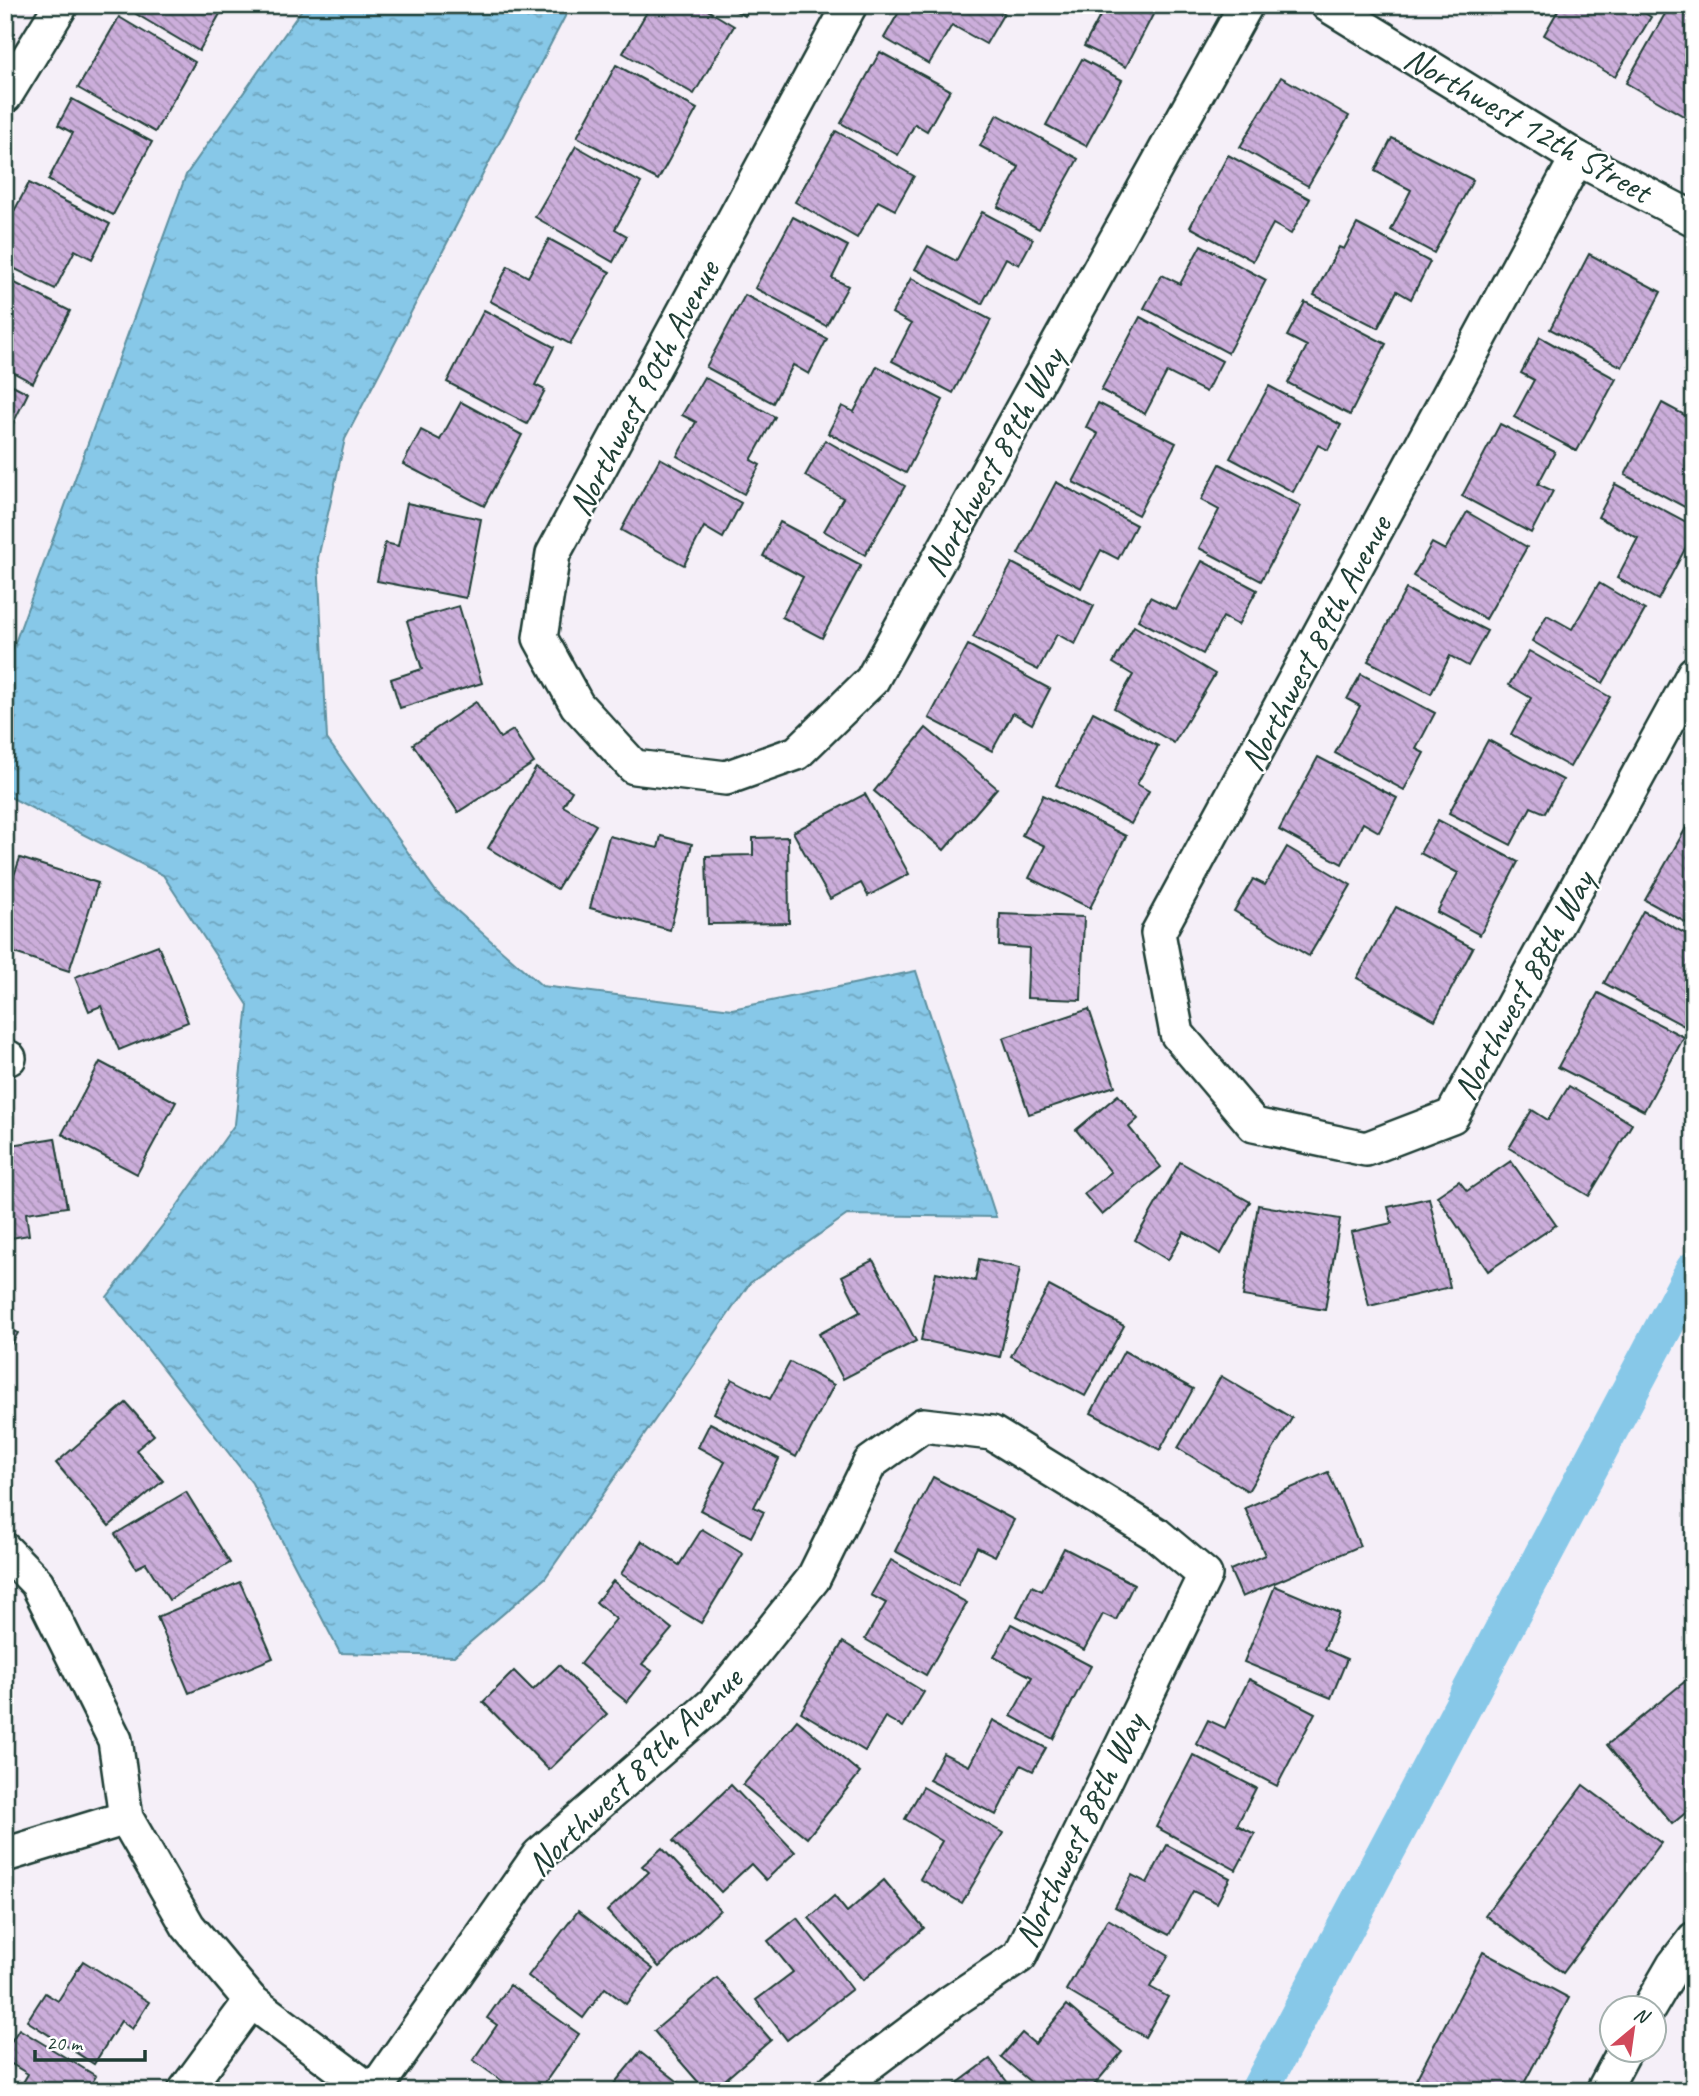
<svg xmlns="http://www.w3.org/2000/svg" width="1699" height="2096" font-family="Caveat,sans-serif">
  <defs>
    <pattern id="water-ripples" width="26" height="14" patternUnits="userSpaceOnUse" patternTransform="scale(1.75)"><rect width="26" height="14" fill="#87c8e8"/><path d="M2 4q2-2 4 0t4 0M15 11q2-2 4 0t4 0" fill="none" stroke="#6ea4bd"/></pattern>
    <pattern id="building-back-hatch" width="6" height="6" patternUnits="userSpaceOnUse" patternTransform="scale(1.75)"><rect width="6" height="6" fill="#ccaedb"/><path d="M-1 5l2 2M0 0l6 6M5-1l2 2" fill="none" stroke="#a58fb2"/></pattern>
  </defs>
  <rect width="100%" height="100%" fill="#f5eff8"/>
  <filter id="ink" filterUnits="userSpaceOnUse"><feTurbulence type="fractalNoise" baseFrequency=".0143" numOctaves="2"/><feDisplacementMap in="SourceGraphic" scale="14" xChannelSelector="R" yChannelSelector="G"/><feConvolveMatrix kernelMatrix="1 2 1 2 8 2 1 2 1" color-interpolation-filters="sRGB"/></filter>
  <g filter="url(#ink)">
    <path fill="url(#water-ripples)" stroke="#5d90a0" stroke-width="2" d="M305 5H571L345 439 318 558 327 739 437 893 542 986 732 1009 916 971 996 1217 847 1215 750 1283 545 1578 454 1656 340 1653 252 1483 107 1297 170 1216 235 1124 248 1005 163 875 10 797 5 790V670L186 175Z"/>
    <g fill="none" stroke-linecap="round" stroke-linejoin="round">
      <path stroke="#87c8e8" stroke-width="38" d="M1259 2091 1694 1270"/>
    </g>
    <g fill="url(#building-back-hatch)" stroke="#1f3d34" stroke-width="2">
      <path d="M141 5H225L199 51 136 14Z"/>
      <path d="M651 5H699L734 26 694 94 623 53Z"/>
      <path d="M725 5H751L745 16Z"/>
      <path d="M903 5H990L1004 13 986 44 952 25 929 64 884 38Z"/>
      <path d="M1106 5H1158L1126 67 1084 46Z"/>
      <path d="M1526 5H1549L1543 15Z"/>
      <path d="M1561 5H1632L1651 17 1615 77 1544 35Z"/>
      <path d="M1670 5H1677L1694 15V122L1626 83Z"/>
      <path d="M119 17 195 62 155 132 78 88Z"/>
      <path d="M880 52 950 90 927 131 915 124 898 155 841 123Z"/>
      <path d="M1082 59 1122 80 1086 146 1046 125Z"/>
      <path d="M616 65 697 109 658 180 577 137Z"/>
      <path d="M1281 77 1349 116 1308 186 1240 147Z"/>
      <path d="M72 99 152 142 113 215 48 180 73 133 58 125Z"/>
      <path d="M997 114 1078 159 1039 229 998 207 1019 167 980 146Z"/>
      <path d="M836 131 914 176 895 210 878 201 857 238 795 202Z"/>
      <path d="M1392 138 1473 180 1434 253 1391 230 1411 190 1375 171Z"/>
      <path d="M576 146 641 183 615 229 627 236 613 262 535 217Z"/>
      <path d="M1228 155 1310 199 1291 234 1273 224 1253 261 1190 227Z"/>
      <path d="M29 183 110 224 92 259 75 250 55 289 5 264V228Z"/>
      <path d="M982 212 1033 239 1019 265 1006 258 982 304 915 269 928 246 956 261Z"/>
      <path d="M793 217 848 246 832 278 848 286 826 326 755 288Z"/>
      <path d="M1357 224 1430 262 1411 299 1397 291 1378 328 1314 295 1339 247 1344 249Z"/>
      <path d="M549 239 610 272 570 344 490 301 508 266 528 277Z"/>
      <path d="M1201 245 1266 280 1228 353 1144 308 1162 275 1180 284Z"/>
      <path d="M1589 254 1661 292 1622 367 1550 329Z"/>
      <path d="M5 278 70 311 33 383 5 368Z"/>
      <path d="M911 278 991 320 953 393 892 361 911 324 892 313Z"/>
      <path d="M745 295 827 339 809 374 793 365 773 403 706 367Z"/>
      <path d="M1305 302 1386 344 1350 415 1288 383 1307 346 1287 336Z"/>
      <path d="M484 310 554 347 535 385 545 390 527 424 447 382Z"/>
      <path d="M1140 317 1222 361 1206 392 1167 372 1145 414 1101 390Z"/>
      <path d="M1694 334V352L1687 348Z"/>
      <path d="M1540 337 1616 379 1577 451 1514 417 1534 380 1521 373Z"/>
      <path d="M877 366 943 400 906 473 828 433 842 406 854 412Z"/>
      <path d="M704 377 775 417 751 460 760 465 744 494 677 456 696 422 682 415Z"/>
      <path d="M5 381 28 393 5 440Z"/>
      <path d="M1269 386 1341 425 1328 450 1318 445 1293 492 1230 458Z"/>
      <path d="M461 402 522 435 484 506 403 464 421 430 440 440Z"/>
      <path d="M1098 403 1176 443 1138 515 1073 482 1098 434 1086 427Z"/>
      <path d="M1662 403 1694 420V502L1690 510 1625 475Z"/>
      <path d="M1500 424 1555 452 1538 484 1553 491 1531 533 1462 496Z"/>
      <path d="M825 440 905 486 865 555 824 531 843 498 805 476Z"/>
      <path d="M660 458 741 503 723 538 704 527 684 565 621 530Z"/>
      <path d="M1220 464 1301 506 1261 581 1199 548 1219 510 1201 500Z"/>
      <path d="M1056 482 1136 525 1118 559 1101 550 1081 588 1018 554Z"/>
      <path d="M1615 484 1694 526V532L1658 600 1617 578 1638 538 1598 517Z"/>
      <path d="M407 503 481 519 466 598 377 581 385 543 398 546Z"/>
      <path d="M1467 512 1527 547 1486 619 1413 576 1432 543 1445 550Z"/>
      <path d="M780 522 861 565 822 638 782 617 803 577 763 556Z"/>
      <path d="M1202 561 1257 590 1238 625 1223 617 1203 654 1138 620 1150 597 1176 610Z"/>
      <path d="M1012 563 1094 606 1075 644 1057 634 1038 670 973 637Z"/>
      <path d="M1599 583 1645 610 1603 683 1532 641 1547 615 1572 629Z"/>
      <path d="M1406 589 1487 631 1468 666 1450 656 1431 694 1368 661Z"/>
      <path d="M459 606 482 683 400 708 391 679 422 669 407 621Z"/>
      <path d="M1134 626 1215 674 1174 743 1114 708 1133 675 1113 663Z"/>
      <path d="M968 645 1050 689 1032 724 1013 713 992 751 929 718Z"/>
      <path d="M1529 651 1610 697 1570 767 1511 734 1531 698 1509 685Z"/>
      <path d="M1361 674 1435 713 1416 749 1424 753 1404 790 1335 753 1360 706 1347 699Z"/>
      <path d="M476 702 500 738 513 730 534 763 458 812 413 744Z"/>
      <path d="M1093 712 1158 746 1137 784 1149 791 1131 824 1056 785Z"/>
      <path d="M926 728 997 788 944 850 874 791Z"/>
      <path d="M1488 740 1563 780 1545 813 1531 807 1511 845 1449 813Z"/>
      <path d="M1318 757 1397 798 1379 832 1363 823 1342 864 1279 830Z"/>
      <path d="M536 768 572 791 563 806 596 825 557 889 488 848Z"/>
      <path d="M865 794 909 874 868 896 861 883 830 899 793 832Z"/>
      <path d="M1043 795 1126 836 1090 908 1029 878 1045 846 1022 835Z"/>
      <path d="M1438 820 1518 862 1480 935 1437 912 1458 873 1420 853Z"/>
      <path d="M1686 828 1694 833V927L1645 900Z"/>
      <path d="M609 836 658 848 661 836 692 844 670 930 590 908Z"/>
      <path d="M788 837 789 923 708 924 706 856 753 855V838Z"/>
      <path d="M1287 847 1351 885 1309 956 1234 911 1253 879 1265 885Z"/>
      <path d="M20 858 98 883 69 971 5 950V902Z"/>
      <path d="M1396 907 1473 948 1435 1020 1357 978Z"/>
      <path d="M1643 911 1694 938V1009L1684 1026 1604 983Z"/>
      <path d="M1000 914 1084 917 1081 1000 1027 998 1029 948 999 946Z"/>
      <path d="M158 945 188 1022 119 1050 101 1006 89 1011 75 977Z"/>
      <path d="M1598 993 1684 1037 1644 1111 1558 1067Z"/>
      <path d="M1089 1009 1115 1086 1029 1114 1003 1038Z"/>
      <path d="M100 1062 176 1102 137 1174 62 1134Z"/>
      <path d="M1569 1086 1632 1124 1589 1196 1509 1148 1532 1110 1548 1120Z"/>
      <path d="M1118 1095 1138 1119 1129 1127 1161 1167 1102 1215 1084 1194 1111 1172 1076 1130Z"/>
      <path d="M55 1138 67 1207 26 1213 29 1235 5 1239V1146Z"/>
      <path d="M1511 1161 1556 1225 1488 1271 1437 1196 1459 1181 1467 1191Z"/>
      <path d="M1180 1162 1250 1202 1221 1254 1184 1232 1168 1260 1135 1240Z"/>
      <path d="M1429 1198 1450 1287 1369 1306 1351 1232 1392 1223 1388 1207Z"/>
      <path d="M1258 1205 1340 1219 1325 1310 1243 1296Z"/>
      <path d="M979 1259 1020 1268 1000 1357 921 1340 936 1272 975 1281Z"/>
      <path d="M873 1260 916 1341 843 1379 819 1334 860 1312 842 1276Z"/>
      <path d="M1049 1286 1124 1326 1085 1396 1011 1356Z"/>
      <path d="M5 1326 18 1333 5 1355Z"/>
      <path d="M1124 1351 1193 1389 1160 1450 1091 1413Z"/>
      <path d="M790 1362 834 1385 796 1457 714 1413 732 1379 770 1399Z"/>
      <path d="M1221 1376 1292 1418 1248 1491 1178 1448Z"/>
      <path d="M126 1403 154 1435 136 1450 163 1481 109 1526 56 1463Z"/>
      <path d="M710 1423 779 1459 754 1507 764 1512 751 1537 700 1510 725 1462 698 1447Z"/>
      <path d="M1328 1472 1360 1546 1242 1597 1230 1570 1265 1555 1245 1508Z"/>
      <path d="M933 1477 1014 1520 995 1556 977 1547 958 1585 895 1551Z"/>
      <path d="M186 1492 230 1563 169 1600 146 1563 136 1568 115 1534Z"/>
      <path d="M702 1529 743 1554 701 1623 621 1574 642 1541 679 1565Z"/>
      <path d="M1064 1548 1134 1584 1116 1620 1103 1614 1084 1650 1017 1616 1032 1586 1042 1591Z"/>
      <path d="M891 1560 967 1603 926 1675 865 1639 886 1603 871 1595Z"/>
      <path d="M613 1581 672 1629 642 1664 652 1671 627 1702 580 1664 616 1619 596 1602Z"/>
      <path d="M240 1582 273 1658 189 1693 157 1617Z"/>
      <path d="M1275 1586 1339 1613 1324 1649 1347 1659 1331 1698 1244 1662Z"/>
      <path d="M1011 1624 1091 1666 1053 1739 1011 1716 1032 1677 994 1657Z"/>
      <path d="M843 1642 924 1692 903 1727 885 1717 865 1751 801 1712Z"/>
      <path d="M559 1665 607 1714 549 1770 483 1702 514 1671 533 1690Z"/>
      <path d="M1694 1674V1806L1672 1824 1607 1745Z"/>
      <path d="M1249 1679 1315 1713 1277 1786 1196 1744 1208 1720 1225 1728Z"/>
      <path d="M797 1720 860 1773 807 1838 743 1785Z"/>
      <path d="M993 1720 1046 1748 1033 1771 1021 1765 996 1815 929 1780 943 1753 969 1766Z"/>
      <path d="M1193 1755 1256 1788 1237 1825 1255 1834 1236 1870 1156 1827Z"/>
      <path d="M731 1785 795 1852 766 1880 751 1864 721 1892 673 1841Z"/>
      <path d="M1583 1785 1661 1843 1563 1973 1485 1915Z"/>
      <path d="M923 1787 1003 1833 962 1903 920 1879 942 1841 905 1819Z"/>
      <path d="M1167 1845 1230 1878 1217 1903 1193 1891 1169 1935 1115 1907 1132 1875 1147 1883Z"/>
      <path d="M662 1848 720 1910 659 1967 607 1911 649 1872 642 1866Z"/>
      <path d="M884 1880 924 1928 863 1980 809 1918 834 1896 847 1912Z"/>
      <path d="M578 1911 653 1969 626 2004 605 1988 583 2018 528 1976Z"/>
      <path d="M797 1918 852 1989 787 2040 756 2000 793 1972 768 1941Z"/>
      <path d="M1108 1919 1169 1955 1150 1987 1168 1997 1145 2037 1066 1990Z"/>
      <path d="M1483 1952 1569 1998 1520 2091H1410Z"/>
      <path d="M83 1961 149 2002 132 2029 121 2021 94 2064 27 2021 45 1993 58 2001Z"/>
      <path d="M717 1978 771 2040 712 2091H706L654 2031Z"/>
      <path d="M510 1985 579 2034 539 2091H516L473 2060 497 2025 487 2018Z"/>
      <path d="M1067 2005 1122 2052 1089 2091H1041L1001 2057 1022 2033 1035 2044Z"/>
      <path d="M19 2029 96 2076 87 2091H18L28 2074 5 2060V2051Z"/>
      <path d="M640 2052 690 2091H608Z"/>
      <path d="M990 2059 1014 2091H947Z"/>
    </g>
    <g fill="none" stroke-linecap="round" stroke-linejoin="round">
      <g stroke="#1f3d34" stroke-width="38">
        <g id="street">
          <path d="M850 5 553 554 540 638 577 705 634 767 726 778 797 753 872 680 1246 5"/>
          <path d="M1328 5 1577 158 1694 219"/>
          <path d="M5 96 61 5"/>
          <path d="M1577 158 1158 933 1177 1034 1254 1125 1366 1149 1452 1116 1694 673"/>
          <path d="M5 1056 9 1058"/>
          <path d="M5 1550 37 1583 115 1740 126 1818 188 1926 251 2001 371 2091"/>
          <path d="M5 1855 126 1818"/>
          <path d="M1649 2008 1674 1965 1694 1939"/>
          <path d="M185 2091 251 2001"/>
          <path d="M374 2091 539 1855 714 1703 813 1579 870 1463 923 1425 992 1433 1156 1534 1205 1575 1020 1956 951 2002 833 2091"/>
          <path d="M1603 2091 1625 2050"/>
        </g>
      </g>
      <use href="#street" stroke="#fff" stroke-width="33"/>
    </g>
  </g>
  <g text-anchor="middle" stroke-width="5" stroke-linejoin="round" paint-order="stroke">
    <g font-size="35" fill="#1f3d34" stroke="#fff">
      <text transform="translate(1528 124) rotate(30)" y="12">Northwest 12th Street</text>
      <text transform="translate(643 388) rotate(-62)" y="12">Northwest 90th Avenue</text>
      <text transform="translate(993 462) rotate(-61)" y="12">Northwest 89th Way</text>
      <text transform="translate(1315 643) rotate(-62)" y="12">Northwest 89th Avenue</text>
      <text transform="translate(1523 985) rotate(-61)" y="12">Northwest 88th Way</text>
      <text transform="translate(634 1771) rotate(-44)" y="12">Northwest 89th Avenue</text>
      <text transform="translate(1079 1830) rotate(-64)" y="12">Northwest 88th Way</text>
    </g>
  </g>
  <rect width="1699" height="2096" fill="none" stroke="#fff" stroke-width="28"/>
  <rect x="14" y="14" width="1671" height="2068" fill="none" stroke="#1f3d34" stroke-width="2.5" filter="url(#ink)"/>
  <g transform="translate(1633 2029) rotate(29)"><circle r="33" fill="#ffffff" stroke="#a5b1ae" stroke-width="2"/>
  <path d="M0-5L12 26L0 18L-12 26Z" fill="#d1495b"/>
  <text y="-10" font-size="19" font-weight="bold" text-anchor="middle" fill="#1f3d34">N</text>
  </g>
  <path d="M35 2050v10h110v-10" fill="none" stroke="#1f3d34" stroke-width="3.5"/>
  <text x="46" y="2050" font-size="21" fill="#1f3d34" stroke="#ffffff" stroke-width="5" paint-order="stroke">20 m</text>
</svg>
